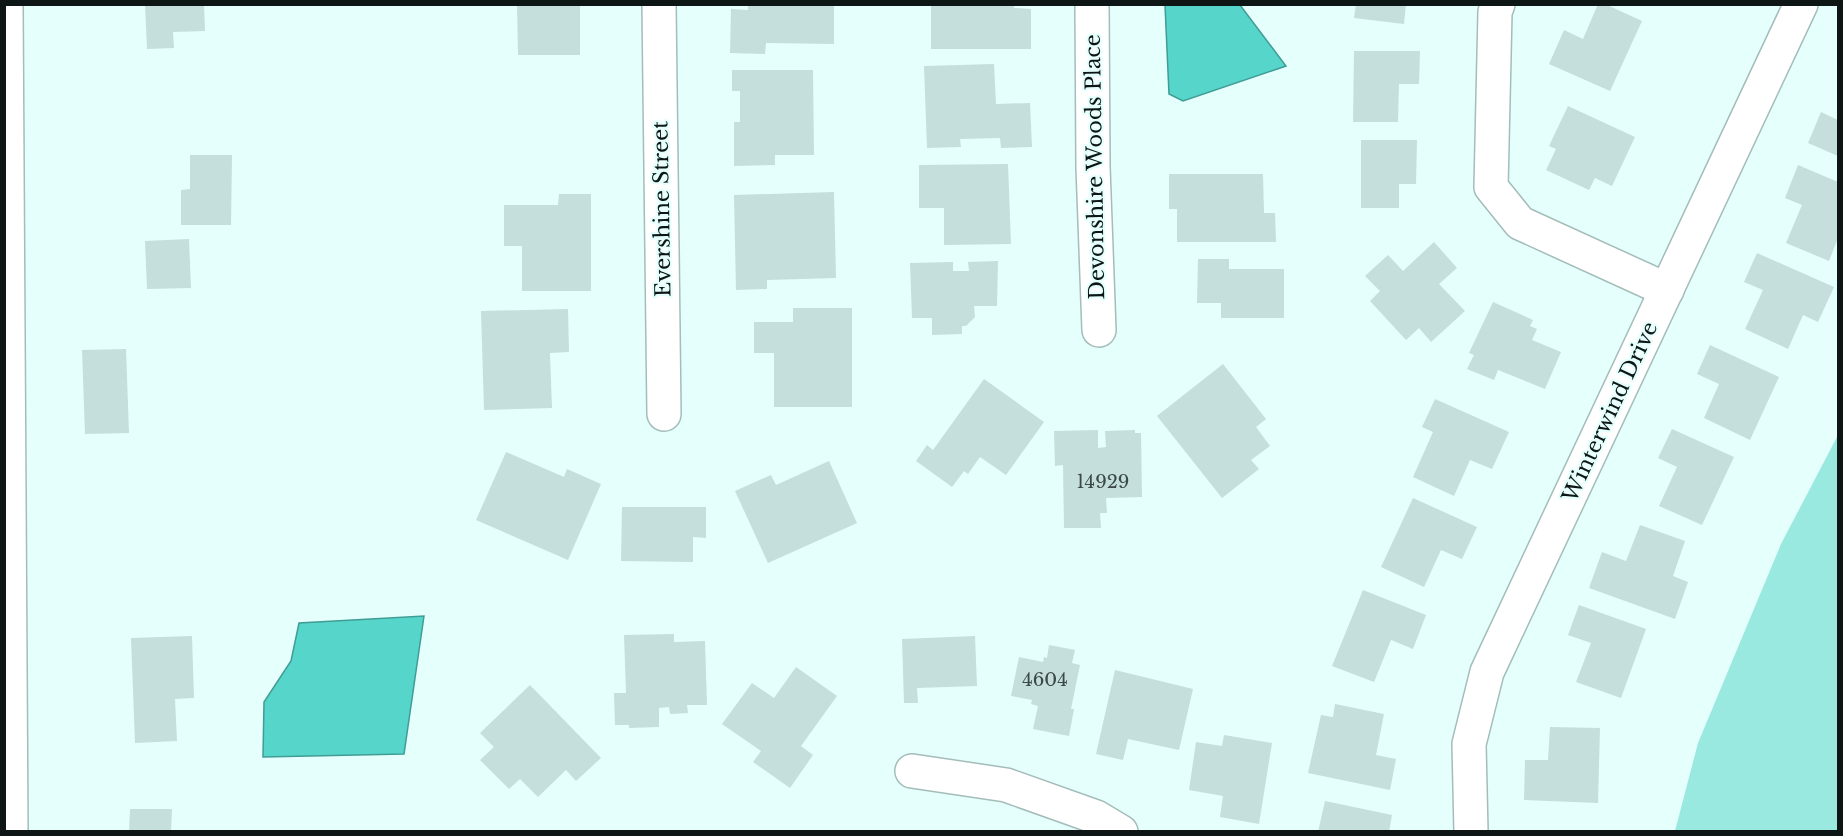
<svg xmlns="http://www.w3.org/2000/svg" width="1843" height="836" font-family="'Libre Baskerville',serif">
  <rect width="100%" height="100%" fill="#e4fffc"/>
  <path fill="#99e9e1" d="M1838 435V831H1675L1698 743 1781 544Z"/>
  <g fill="#56d5cb" stroke="#409c94" stroke-width="1.5">
    <path d="M1165 5H1240L1286 66 1183 101 1169 94Z"/>
    <path d="M424 616 404 754 263 757 264 702 291 661 299 623Z"/>
  </g>
  <g fill="#c5dfdc">
    <path d="M145 4H204L205 31 173 32 174 48 147 49Z"/>
    <path d="M517 4H580V55H518Z"/>
    <path d="M1356 4H1406L1404 24 1354 18Z"/>
    <path d="M1598 4H1605L1642 21 1610 91 1549 64 1564 30 1583 39Z"/>
    <path d="M748 5H834V44L766 43 765 54 730 53 731 9 748 10Z"/>
    <path d="M931 5H1014V8L1031 9V49H931Z"/>
    <path d="M1354 51H1420L1419 84H1399L1398 122H1353Z"/>
    <path d="M994 64 996 104 1030 103 1032 147 1001 148 1000 138 960 139 961 147 927 148 924 66Z"/>
    <path d="M732 70H813L814 155H775V165L734 166V122H740V91H732Z"/>
    <path d="M1568 106 1635 137 1612 186 1595 178 1589 190 1546 170 1556 149 1549 146Z"/>
    <path d="M1821 112 1838 120V156L1808 143Z"/>
    <path d="M1361 140H1417L1416 184H1399V208H1361Z"/>
    <path d="M190 155H232L231 225H181V190L190 189Z"/>
    <path d="M1008 164 1011 244 944 245V208H919V165Z"/>
    <path d="M1798 165 1838 182V238L1829 261 1786 243 1802 205 1785 198Z"/>
    <path d="M1169 174H1263L1264 213H1275L1276 242H1177V209H1169Z"/>
    <path d="M834 192 836 278 767 280V289L736 290 734 195Z"/>
    <path d="M559 194H591V291H522V246H504V205H558Z"/>
    <path d="M189 239 191 288 147 289 145 241Z"/>
    <path d="M1434 242 1457 268 1439 284 1465 311 1431 342 1419 328 1406 340 1370 301 1380 291 1365 276 1388 255 1403 271Z"/>
    <path d="M1757 253 1834 287 1818 322 1803 315 1788 349 1745 329 1763 290 1744 282Z"/>
    <path d="M1198 259H1229V269H1284V318H1221V303H1197Z"/>
    <path d="M998 261 997 306H974L975 317 966 326H962V334L932 335V318H912L910 263 953 262V271H969L968 262Z"/>
    <path d="M1493 302 1533 320 1530 326 1537 329 1532 340 1561 352 1545 389 1498 370 1494 380 1467 369 1474 355 1469 353Z"/>
    <path d="M793 308H852V407H774V353H754V322H793Z"/>
    <path d="M568 309 569 352 550 353 552 408 484 410 481 311Z"/>
    <path d="M1710 345 1779 377 1750 440 1704 418 1719 384 1697 374Z"/>
    <path d="M126 349 129 433 85 434 82 350Z"/>
    <path d="M1223 364 1266 419 1256 427 1270 446 1251 460 1259 469 1222 498 1157 416Z"/>
    <path d="M984 379 1044 422 1006 475 980 457 968 474 964 471 952 487 916 461 927 445 933 450Z"/>
    <path d="M1435 399 1509 432 1492 469 1470 460 1454 496 1413 477 1433 432 1422 427Z"/>
    <path d="M1672 429 1734 457 1702 525 1659 506 1677 467 1658 458Z"/>
    <path d="M1098 430V448L1106 447 1105 431 1135 430V433H1141L1142 497 1106 498 1107 513H1100L1101 528H1064L1063 465 1055 466 1054 431Z"/>
    <path d="M506 452 564 477 567 469 601 484 568 560 476 520Z"/>
    <path d="M829 461 857 523 768 563 735 491 771 475 776 485Z"/>
    <path d="M1413 498 1477 527 1462 559 1441 550 1424 587 1381 567Z"/>
    <path d="M622 507H706V538L693 537V562L621 561Z"/>
    <path d="M1640 525 1685 541 1673 576 1688 582 1675 619 1589 588 1602 552 1626 561Z"/>
    <path d="M1363 590 1426 615 1413 649 1391 640 1374 682 1332 666Z"/>
    <path d="M1579 605 1646 629 1621 698 1576 682 1591 643 1568 635Z"/>
    <path d="M674 634V642L705 641 707 705H687L688 713 670 714 669 707 659 708V727L629 728V725H615L614 693H626L624 635Z"/>
    <path d="M192 636 194 698 175 699 177 741 135 743 131 638Z"/>
    <path d="M975 636 977 686 917 688 918 703H904L902 639Z"/>
    <path d="M1049 645 1075 650 1072 663 1080 665 1071 709H1074L1069 736 1033 729 1038 706 1031 704 1032 700 1011 696 1019 657 1043 662 1044 657 1047 658Z"/>
    <path d="M796 667 837 696 801 746 813 755 790 788 753 762 761 751 722 724 752 683 774 698Z"/>
    <path d="M1115 670 1193 689 1179 750 1128 739 1123 760 1096 754Z"/>
    <path d="M530 685 601 758 576 781 566 770 538 797 520 779 509 789 480 760 494 747 480 733Z"/>
    <path d="M1335 704 1384 714 1376 755 1396 759 1390 790 1308 773 1321 715 1333 717Z"/>
    <path d="M1550 727 1600 728 1598 803 1524 800 1525 760H1548Z"/>
    <path d="M1224 735 1272 743 1259 824 1220 817 1223 796 1189 790 1196 742 1222 746Z"/>
    <path d="M1325 801 1392 815 1389 832H1318Z"/>
    <path d="M130 809H172L171 832H129Z"/>
  </g>
  <g fill="none" stroke-linecap="round" stroke-linejoin="round">
    <g stroke="#a4bdba" stroke-width="36">
      <g id="minor">
        <path d="M6 4 11 832"/>
        <path d="M659 4 664 414"/>
        <path d="M1092 4 1093 167 1099 330"/>
        <path d="M1498 4 1495 12 1491 187 1520 223 1667 290"/>
        <path d="M912 771 1006 785 1096 817 1121 832"/>
        <path d="M1471 832 1469 744 1487 672 1801 4"/>
      </g>
    </g>
    <use href="#minor" stroke="#fff" stroke-width="33"/>
  </g>
  <g text-anchor="middle" stroke-width="4.5" stroke-linejoin="round" paint-order="stroke">
    <g font-size="18" fill="#3b4847">
      <text x="1103" y="488">14929</text>
      <text x="1045" y="686">4604</text>
    </g>
    <g font-size="21" fill="#0d1615" stroke="#e4fffc">
      <text transform="translate(1095 167) rotate(-91)" y="7">Devonshire Woods Place</text>
      <text transform="translate(662 209) rotate(-91)" y="7">Evershine Street</text>
      <text transform="translate(1610 412) rotate(-65)" y="7">Winterwind Drive</text>
    </g>
  </g>
  <rect width="1843" height="836" fill="none" stroke="#0d1615" stroke-width="12"/>
</svg>
